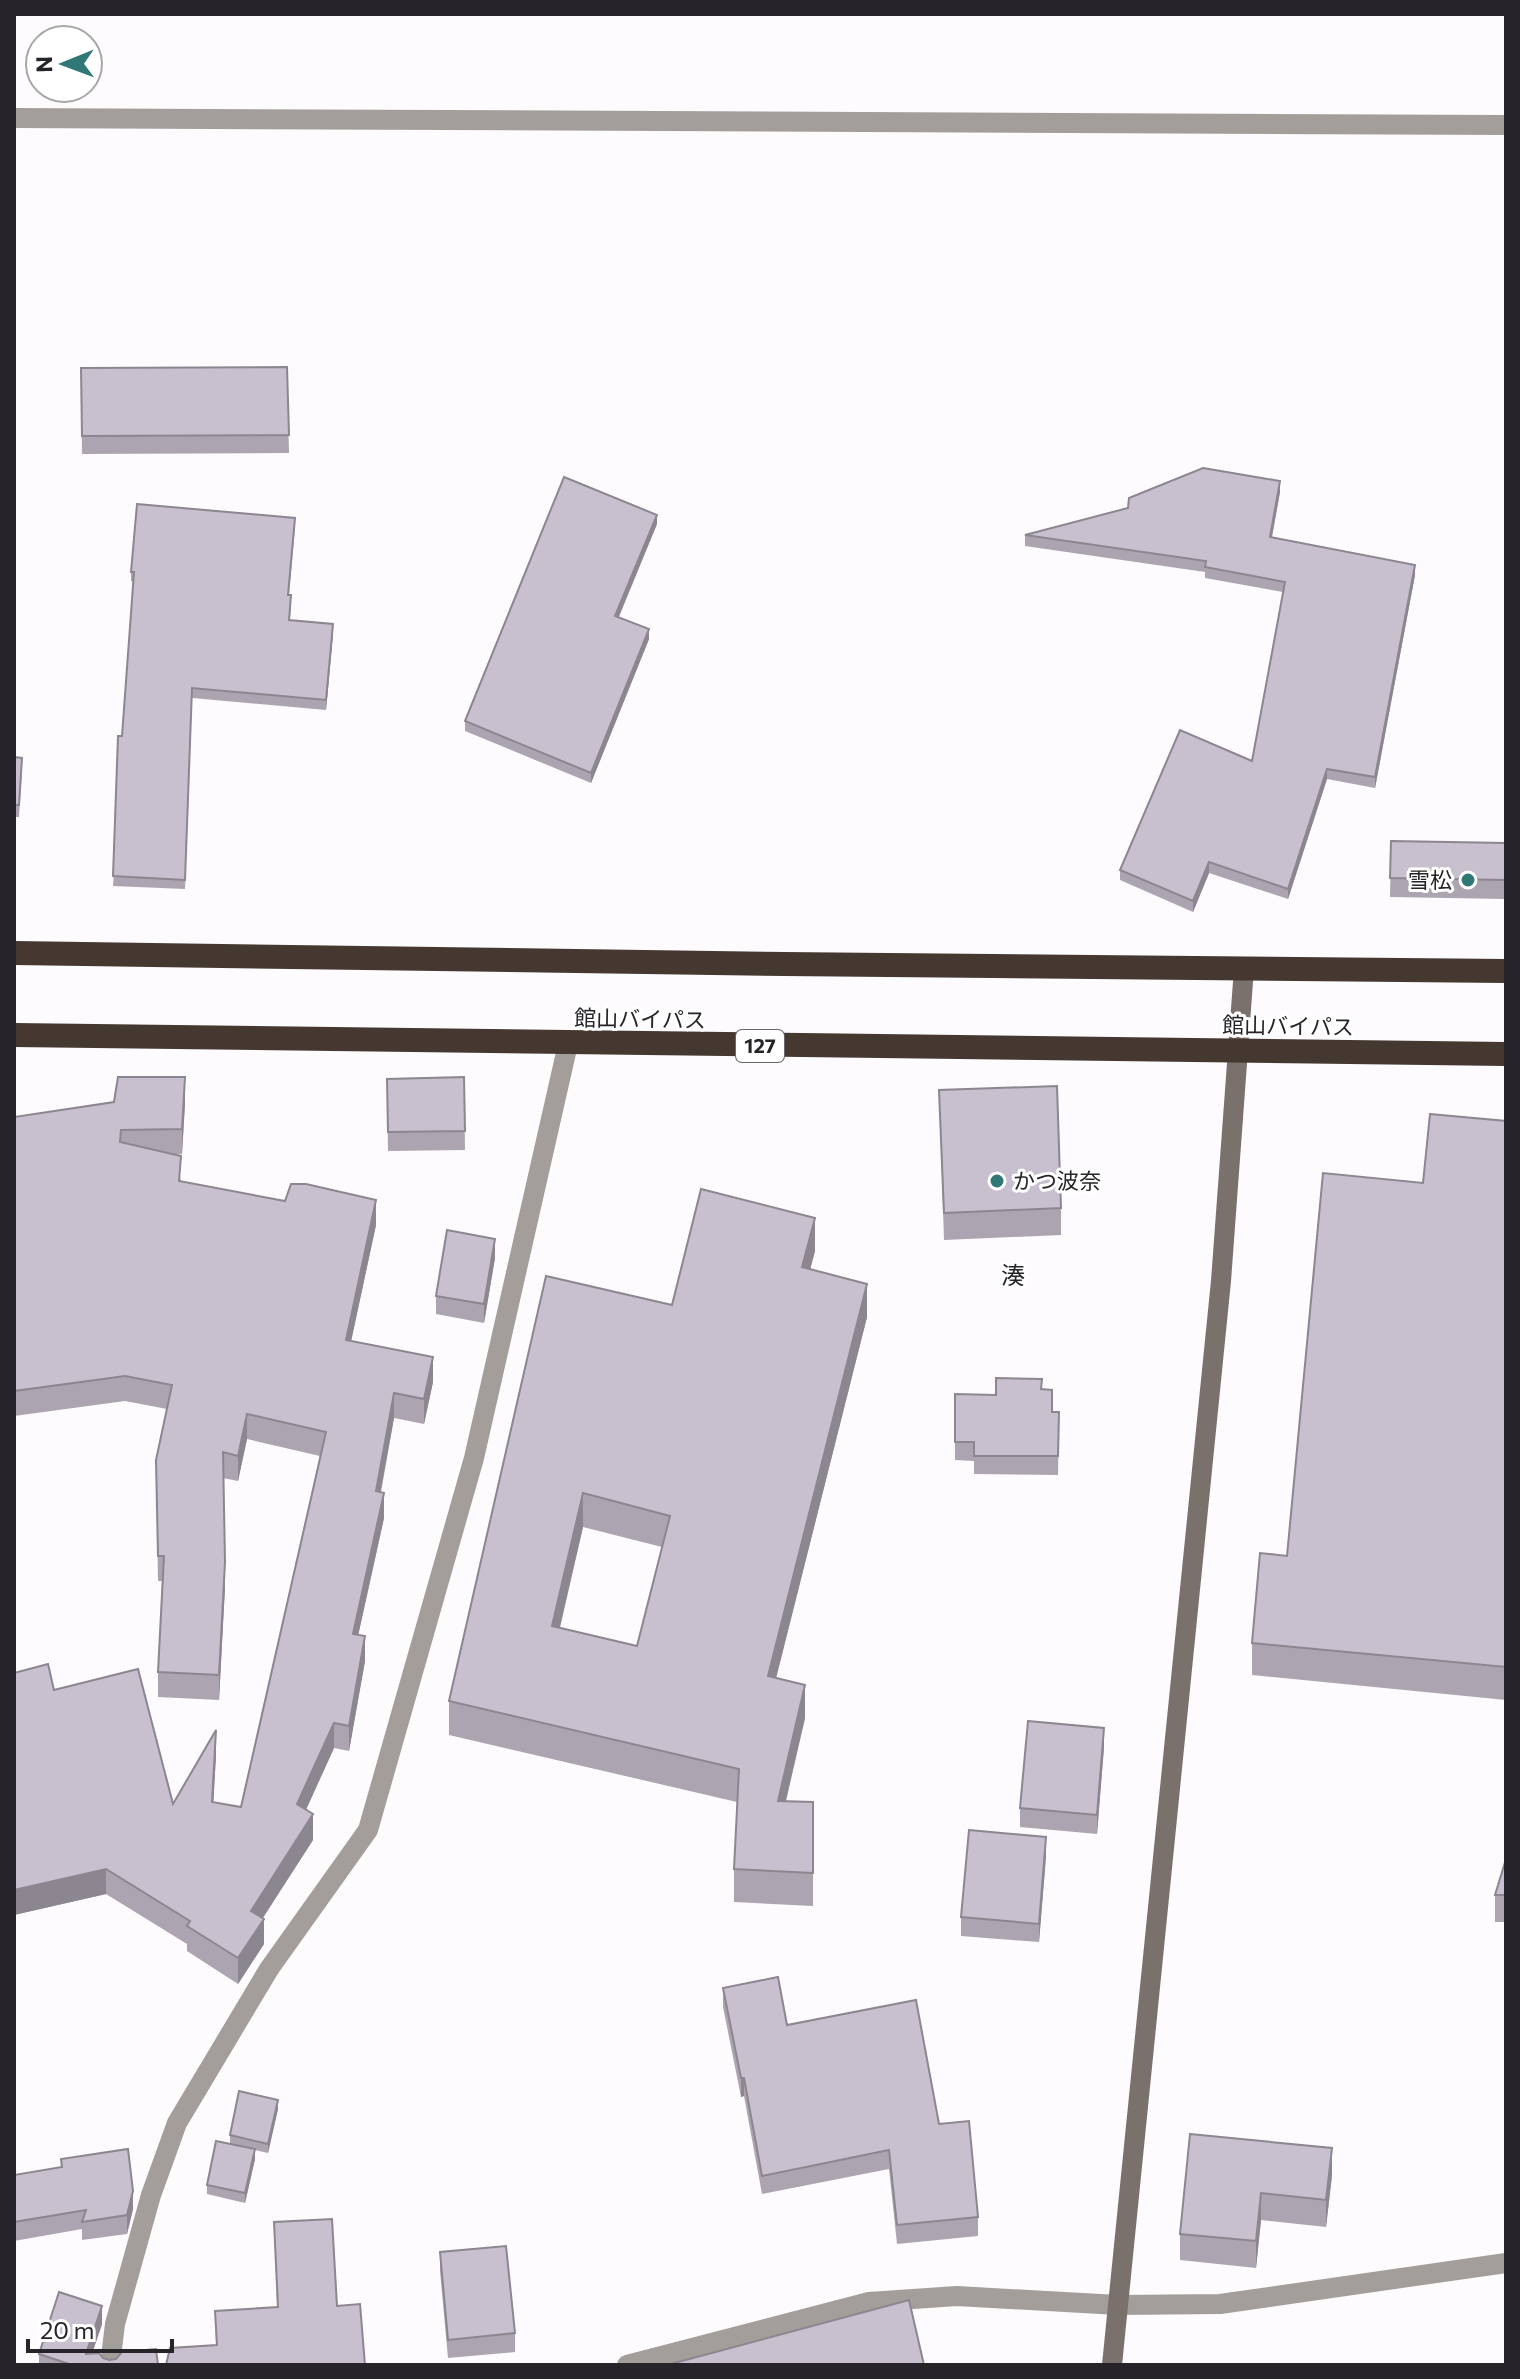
<svg xmlns="http://www.w3.org/2000/svg" width="1520" height="2379" font-family="Commissioner,'Noto Sans JP',sans-serif">
  <rect width="100%" height="100%" fill="#fdfbfe"/>
  <g fill="none" stroke-linecap="round" stroke-linejoin="round">
    <g stroke="#a49e9a" stroke-width="20">
      <path d="M14 118 1506 125"/>
      <path d="M110 2365 115 2324 151 2195 177 2123 269 1969 368 1830 474 1458 568 1044"/>
      <path d="M627 2365 869 2302 957 2296 1118 2305 1220 2304 1506 2263"/>
    </g>
    <path stroke="#7a716c" stroke-width="20" d="M1112 2365 1221 1281 1244 968"/>
    <g stroke="#443831" stroke-width="24">
      <path d="M14 953 784 964 1506 971"/>
      <path d="M14 1035 1506 1054"/>
    </g>
  </g>
  <g fill="#aca5b1" fill-rule="evenodd">
    <path d="M287 367 289 453 82 454 81 368Z"/>
    <path d="M1280 492 1272 537 1415 575 1375 788 1327 779 1288 899 1209 873 1193 912 1120 880V870L1252 761 1283 592 1205 578V572L1025 546V535Z"/>
    <path d="M657 524 619 617 649 639 591 783 465 731V721Z"/>
    <path d="M295 527 289 595 291 605 290 620 333 634 326 710 192 698 185 889 113 886 134 582 131 581V572Z"/>
    <path d="M14 757 22 770 19 817H14Z"/>
    <path d="M1391 841 1506 843V899L1390 897Z"/>
    <path d="M464 1077 465 1150 388 1151 387 1079Z"/>
    <path d="M939 1090 1061 1208V1235L944 1240Z"/>
    <path d="M185 1103 182 1154 175 1155 181 1181 376 1225 351 1341 433 1382 424 1424 394 1418 381 1492 384 1518 358 1635 365 1661 349 1751 334 1748 306 1810 313 1840 263 1918 264 1944 238 1984 187 1951V1944L106 1894 14 1915V1673L54 1690 173 1804 216 1755 213 1803 241 1807 320 1456 247 1439 238 1481 223 1478 225 1587 219 1700 158 1697V1672L162 1581H158L156 1460 167 1409 125 1401 14 1416V1117Z"/>
    <path d="M1506 1121V1700L1252 1675V1643L1287 1556Z"/>
    <path d="M815 1251 810 1269 867 1317 776 1678 805 1718 786 1801 813 1802V1906L734 1902V1869L737 1802 449 1735V1701L672 1305ZM583 1527 662 1547 637 1646 560 1628Z"/>
    <path d="M495 1258 484 1323 436 1314V1296Z"/>
    <path d="M1042 1389 1052 1412H1059L1058 1475 974 1474V1461L955 1460V1394L996 1395Z"/>
    <path d="M1104 1747 1097 1834 1020 1827V1808Z"/>
    <path d="M1046 1856 1039 1942 961 1936V1917Z"/>
    <path d="M1506 1859V1922H1495V1895Z"/>
    <path d="M723 1988 787 2025 939 2124 978 2217V2236L897 2244 889 2169 762 2194 744 2096 741 2097 723 2007Z"/>
    <path d="M278 2109 268 2153 255 2150V2159L245 2203 207 2194V2185L230 2144V2135Z"/>
    <path d="M1190 2134 1332 2175 1326 2227 1261 2220 1256 2268 1180 2260V2234Z"/>
    <path d="M61 2159 133 2209 127 2234 82 2240V2229L14 2241V2175L61 2167Z"/>
    <path d="M274 2222 337 2306 216 2345 215 2311 277 2307Z"/>
    <path d="M440 2252 515 2333V2352L448 2358 440 2271Z"/>
    <path d="M102 2324 92 2354 109 2360 158 2365H39V2354Z"/>
  </g>
  <g fill="#8c8690">
    <path d="M1280 481V492L1270 547V537Z"/>
    <path d="M657 515V524L615 625V616Z"/>
    <path d="M1415 565V575L1375 788V777Z"/>
    <path d="M333 624V634L326 710V700Z"/>
    <path d="M649 629V639L591 783V773Z"/>
    <path d="M1327 769V779L1288 899V889Z"/>
    <path d="M1209 862V873L1193 912V901Z"/>
    <path d="M185 1077V1103L182 1154V1129Z"/>
    <path d="M376 1200V1225L346 1365V1340Z"/>
    <path d="M815 1218V1251L802 1301V1267Z"/>
    <path d="M495 1239V1258L484 1323V1304Z"/>
    <path d="M867 1284V1317L768 1710V1676Z"/>
    <path d="M433 1357V1382L424 1424V1399Z"/>
    <path d="M394 1393V1418L376 1516V1491Z"/>
    <path d="M247 1414V1439L238 1481V1456Z"/>
    <path d="M384 1493V1518L353 1659V1634Z"/>
    <path d="M583 1493V1527L552 1660V1626Z"/>
    <path d="M225 1562V1587L219 1700V1675Z"/>
    <path d="M365 1636V1661L349 1751V1726Z"/>
    <path d="M805 1685V1718L778 1834V1801Z"/>
    <path d="M334 1723V1748L297 1829V1804Z"/>
    <path d="M1104 1728V1747L1097 1834V1815Z"/>
    <path d="M216 1730V1755L212 1828V1802Z"/>
    <path d="M313 1814V1840L251 1936V1911Z"/>
    <path d="M1046 1837V1856L1039 1942V1924Z"/>
    <path d="M106 1869V1894L14 1915V1890Z"/>
    <path d="M264 1919V1944L238 1984V1958Z"/>
    <path d="M741 2078H744V2096L741 2097Z"/>
    <path d="M278 2100V2109L268 2153V2144Z"/>
    <path d="M1332 2148V2175L1326 2227V2200Z"/>
    <path d="M255 2149V2159L245 2203V2193Z"/>
    <path d="M133 2191V2209L127 2234V2215Z"/>
    <path d="M1261 2193V2220L1256 2268V2241Z"/>
    <path d="M102 2306V2324L88 2365 86 2354Z"/>
  </g>
  <g fill="#c8c0ce" stroke="#8c8690" stroke-width="2" fill-rule="evenodd">
    <path d="M287 367 289 435 82 436 81 368Z"/>
    <path d="M1203 468 1280 481 1270 537 1415 565 1375 777 1327 769 1288 889 1209 862 1193 901 1120 870 1180 730 1252 761 1285 582 1205 567 1206 561 1025 535 1128 508 1129 498Z"/>
    <path d="M564 477 657 515 615 616 649 629 591 773 465 721Z"/>
    <path d="M137 504 295 518 288 595H291L289 620 333 624 326 700 192 688 185 880 113 876 118 736H122L134 572H131Z"/>
    <path d="M14 757 22 758 19 805H14Z"/>
    <path d="M1391 841 1506 843V880L1390 878Z"/>
    <path d="M118 1077H185L182 1129 121 1130 120 1142 181 1156 179 1181 285 1201 291 1184H306L376 1200 346 1340 433 1357 424 1399 394 1393 376 1491 384 1493 353 1634 365 1636 349 1726 334 1723 297 1804 313 1814 251 1911 264 1919 238 1958 187 1926 190 1921 106 1869 14 1890V1673L48 1664 54 1690 138 1669 173 1804 216 1730 212 1802 241 1807 326 1432 247 1414 238 1456 223 1452 225 1562 219 1675 158 1672 164 1556H158L156 1460 172 1385 125 1376 14 1391V1117L114 1102Z"/>
    <path d="M464 1077 465 1131 388 1132 387 1079Z"/>
    <path d="M1057 1086 1061 1208 944 1213 939 1090Z"/>
    <path d="M1430 1114 1506 1121V1667L1252 1643 1260 1553 1287 1556 1323 1173 1423 1183Z"/>
    <path d="M701 1189 815 1218 802 1267 867 1284 768 1676 805 1685 778 1801 813 1802V1873L734 1869 739 1769 449 1701 546 1276 672 1305ZM583 1493 670 1516 637 1646 552 1626Z"/>
    <path d="M447 1230 495 1239 484 1304 436 1296Z"/>
    <path d="M996 1378 1042 1379 1041 1389 1052 1390V1412H1059L1058 1456H974V1442H955V1394L996 1395Z"/>
    <path d="M1028 1721 1104 1728 1097 1815 1020 1808Z"/>
    <path d="M969 1830 1046 1837 1039 1924 961 1917Z"/>
    <path d="M1506 1859V1895H1495Z"/>
    <path d="M778 1977 787 2025 916 2000 939 2124 969 2121 978 2217 897 2225 889 2150 762 2176 744 2078H741L723 1988Z"/>
    <path d="M239 2091 278 2100 268 2144 230 2135Z"/>
    <path d="M1190 2134 1332 2148 1326 2200 1261 2193 1256 2241 1180 2234Z"/>
    <path d="M216 2141 255 2149 245 2193 207 2185Z"/>
    <path d="M128 2149 133 2191 127 2215 82 2222 86 2210 14 2222V2175L62 2167 61 2159Z"/>
    <path d="M332 2219 337 2306 360 2304 365 2365H166L170 2348 217 2345 215 2311 278 2307 274 2222Z"/>
    <path d="M506 2246 515 2333 448 2340 440 2252Z"/>
    <path d="M59 2292 102 2306 86 2354 99 2353 103 2358 109 2360 116 2359 122 2352 156 2349 158 2365H72L39 2354Z"/>
    <path d="M909 2300 924 2365H667Z"/>
  </g>
  <g fill="#2f7876" stroke="#fff" stroke-width="3">
    <circle cx="1468" cy="880" r="8"/>
    <circle cx="997" cy="1181" r="8"/>
  </g>
  <g text-anchor="middle" stroke-width="6" stroke-linejoin="round" paint-order="stroke">
    <rect fill="#fff" stroke="#686669" stroke-width="2" x="736" y="1030" width="48" height="32" rx="6"/>
    <g font-size="20" font-weight="bold" fill="#272429">
      <text x="760" y="1053">127</text>
    </g>
    <g font-size="22" fill="#272429" stroke="#fff" text-anchor="end">
      <text x="1452" y="888">雪松</text>
      <text x="1013" y="1189" text-anchor="start">かつ波奈</text>
    </g>
    <g font-size="22" fill="#272429" stroke="#fff">
      <text transform="translate(640 1019) rotate(1)" y="8">館山バイパス</text>
      <text transform="translate(1288 1026) rotate(1)" y="8">館山バイパス</text>
    </g>
    <g font-size="24" fill="#272429" stroke="#fff">
      <text x="1013" y="1284">湊</text>
    </g>
  </g>
  <rect width="1520" height="2379" fill="none" stroke="#272429" stroke-width="32"/>
  <g transform="translate(64 64) rotate(269)"><circle r="38" fill="#ffffff" stroke="#a9a7a9" stroke-width="2"/>
  <path d="M0-6L14 30L0 20L-14 30Z" fill="#2f7876"/>
  <text y="-12" font-size="22" font-weight="bold" text-anchor="middle" fill="#272429">N</text>
  </g>
  <path d="M28 2339v12h144v-12" fill="none" stroke="#272429" stroke-width="4"/>
  <text x="40" y="2339" font-size="24" fill="#272429" stroke="#ffffff" stroke-width="6" paint-order="stroke">20 m</text>
</svg>
